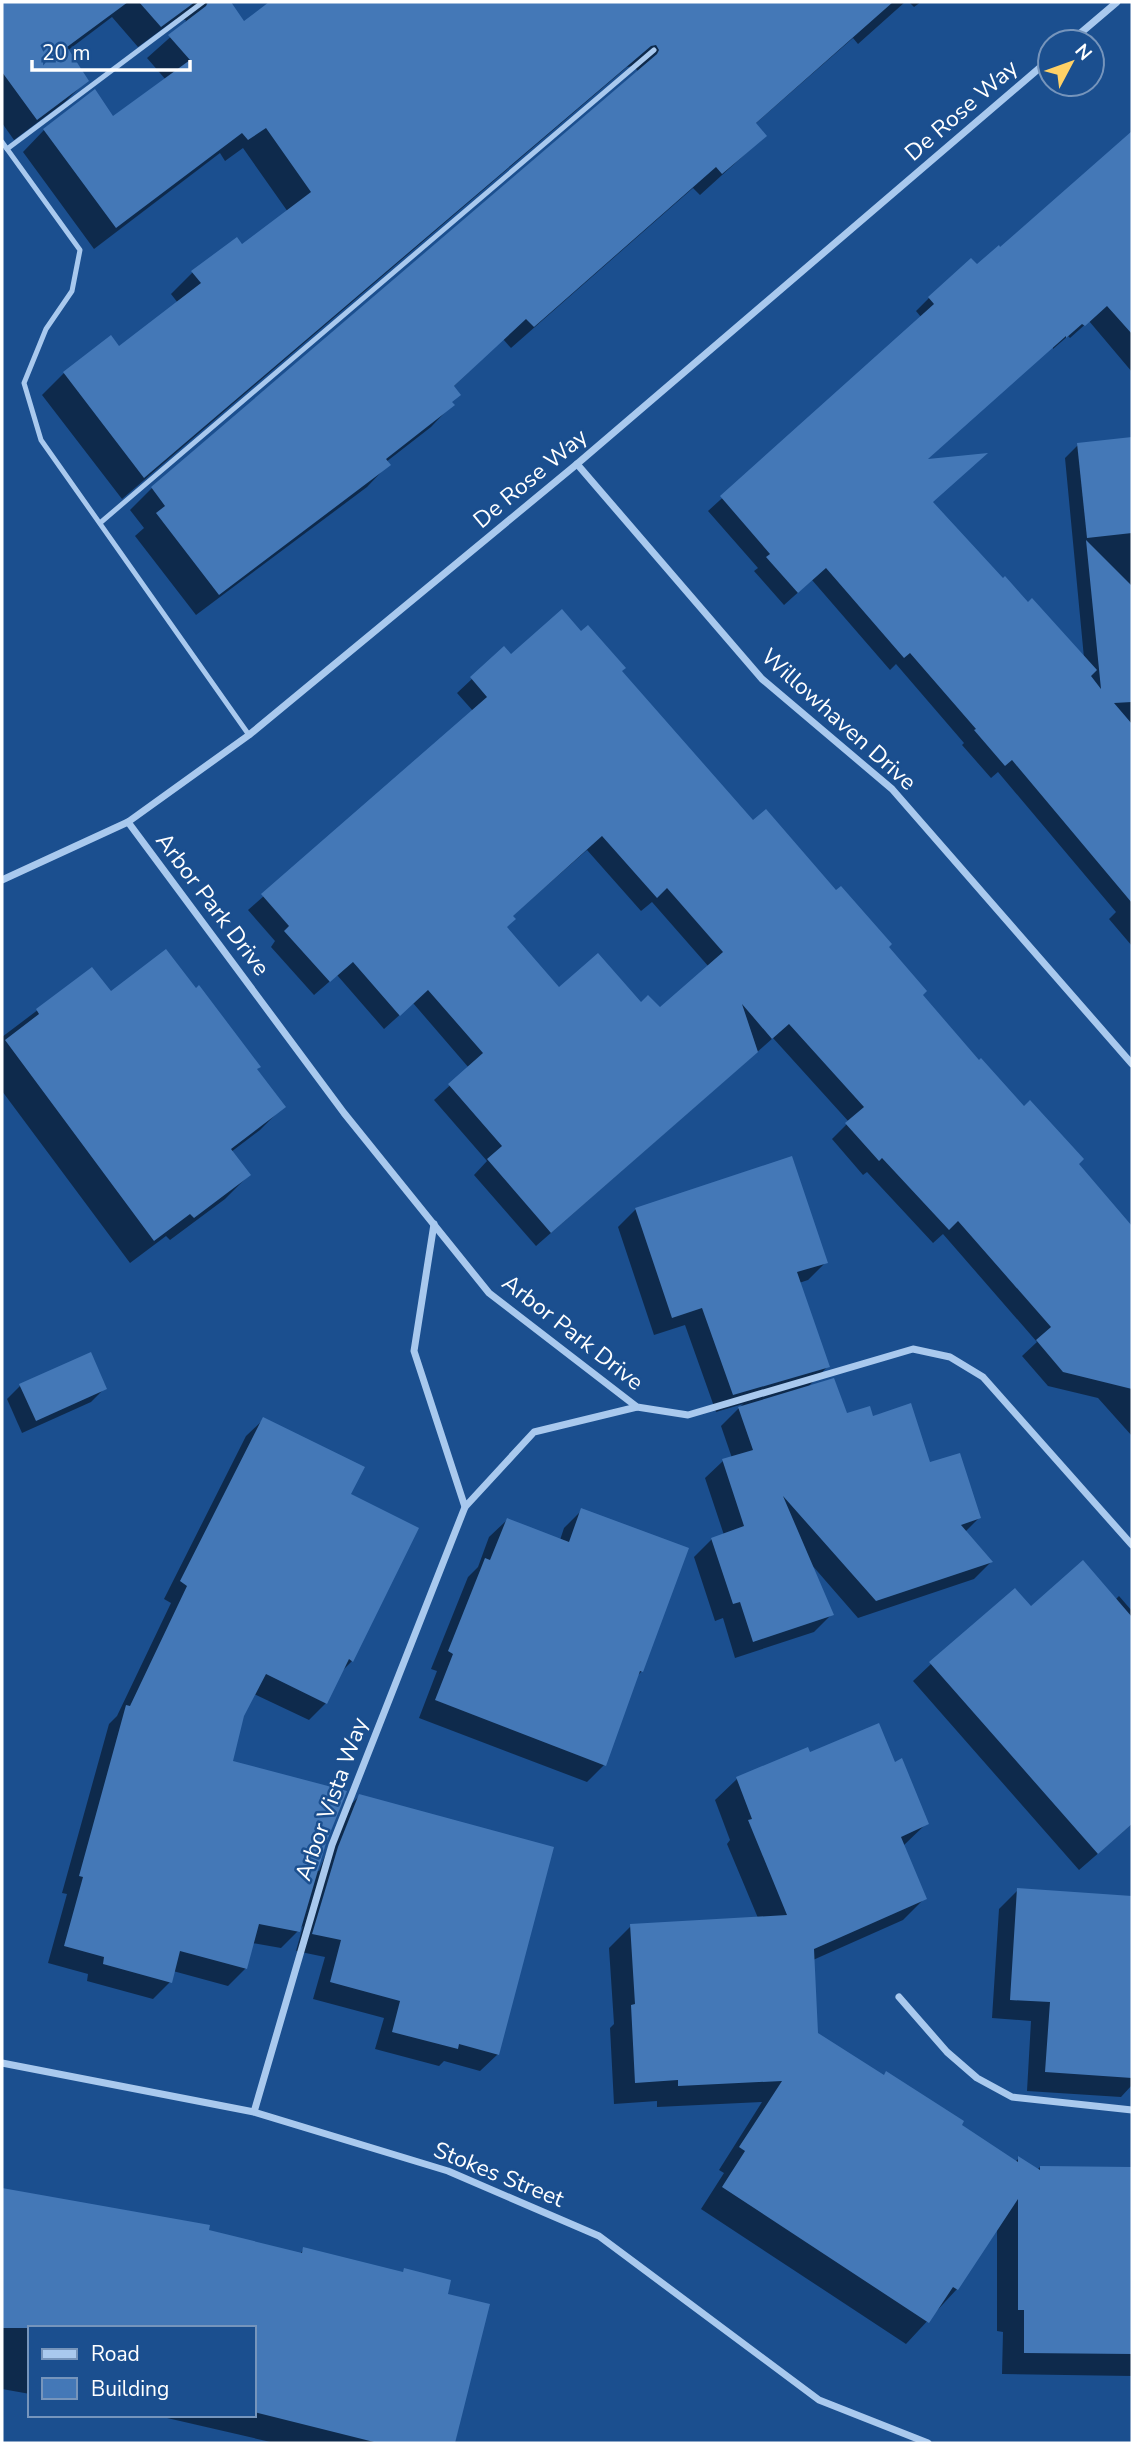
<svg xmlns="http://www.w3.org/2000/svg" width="1134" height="2445" font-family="'Nunito Sans',sans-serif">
  <rect width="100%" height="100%" fill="#1b4f8f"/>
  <g fill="#0007" fill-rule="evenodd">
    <path d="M2 2H229L243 23 272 2H445L475 43 522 2H905L858 44 853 38 755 124 765 136 700 195 693 188 511 348 503 339 453 387 451 403 452 405 431 427 386 462 388 465 367 487 196 615 135 536 144 528 130 510 152 488 638 71 633 66 627 67 122 499 42 395 64 373 111 338 118 348 178 303 171 294 193 272 242 247 288 212 243 148 225 161 220 153 94 249 23 152 44 130 113 119 166 80 147 58 185 24 186 20 176 19 138 47 112 17 67 51 87 80 65 102 14 140 2 123Z"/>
    <path d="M909 2H921L914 7Z"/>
    <path d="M1132 134V372L1089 321 1070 338 1068 336 1053 349V346L925 461 931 502 1002 580 1084 658 1065 458 1078 445 1132 439V946L1109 919 1116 912 998 772 991 778 962 745 964 743 896 664 890 670 812 580 784 605 754 571 758 568 708 511 921 317 916 311 929 298 1000 249Z"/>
    <path d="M581 633 620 671 753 823 887 947 921 996 979 1062 1076 1164 1132 1229V1436L1098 1398 1048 1386 1022 1356 1037 1342 943 1234 933 1243 867 1172 863 1175 832 1139 849 1122 773 1038 536 1246 474 1175 487 1161 434 1100 469 1068 413 1003 384 1029 337 975 314 995 271 947 275 941 248 910 473 711 457 693 504 649 511 656ZM587 850 641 911 652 902 709 967 660 1009 559 989 505 927 511 917Z"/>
    <path d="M92 969 111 993 196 991 283 1107 260 1130 231 1152 249 1175 225 1199 170 1240 166 1236 130 1263 2 1091V1037Z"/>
    <path d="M636 1209 826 1262 808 1280 799 1283 828 1366 806 1389 845 1415 872 1418 929 1464 979 1518 965 1532 991 1562 974 1579 858 1618 811 1564 831 1615 814 1632 735 1658 723 1618 715 1621 694 1557 712 1539 724 1535 705 1478 723 1461 732 1458 721 1426 743 1404 716 1412 685 1325 654 1335 618 1227Z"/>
    <path d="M20 1386 105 1388 91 1402 22 1433 7 1399Z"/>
    <path d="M264 1419 349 1495 352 1661 341 1672 326 1703 309 1720 254 1694 243 1716 231 1762 324 1843 316 1870 319 1871 342 1814 359 1796 498 2054 480 2071 444 2061 439 2066 375 2049 384 2018 313 1999 325 1957 296 1951 303 1926 281 1948 252 1943 246 1968 228 1986 173 1971 170 1982 153 1999 87 1981 88 1974 48 1963 67 1894 62 1893 109 1724 117 1716 171 1603 164 1599 246 1436Z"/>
    <path d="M581 1511 642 1671 636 1677 604 1765 587 1782 419 1718 437 1671 431 1669 468 1577 478 1567 489 1537 507 1520 560 1540 564 1528Z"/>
    <path d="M1119 1596 1132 1611V1824L1079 1870 913 1681 931 1664 1031 1609 1115 1600Z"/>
    <path d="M807 1750 809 1754 894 1764 927 1823 903 1846 925 1898 903 1920 813 1960 817 2034 1015 2162 1019 2158 1037 2170 1040 2167 1132 2169V2376L1002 2374 1003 2332 997 2331V2228L957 2289 906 2344 701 2209 724 2173 719 2170 762 2102 657 2107V2101L614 2104 610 2028 614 2024 609 1948 631 1926 758 1918 727 1844 730 1840 715 1800 737 1779Z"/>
    <path d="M1018 1890 1132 1898V2085L1121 2097 1027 2091 1031 2021 992 2018 999 1909Z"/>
    <path d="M2 2190 208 2226 207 2231 299 2255 304 2249 401 2274 405 2270 446 2295 487 2305 453 2443H275L154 2415H254V2328H30V2394L2 2389Z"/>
  </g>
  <g fill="#4478b7" fill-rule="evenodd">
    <path d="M2 2H128L67 47 89 81 37 120 2 72Z"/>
    <path d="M139 2H195L161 27Z"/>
    <path d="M208 2H231L244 21 269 2H893L756 123 767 136 722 174 716 167 534 327 526 319 454 386 461 395 452 402 455 405 386 459 391 465 219 595 156 513 165 506 151 487 657 54 659 50 656 45 651 46 144 478 63 372 111 335 119 346 201 283 191 271 237 237 242 244 311 192 266 128 248 140 242 133 116 228 43 129 95 89 113 116 190 60 168 35 206 6Z"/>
    <path d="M1132 131V334L1107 306 1085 326 1082 324 1066 338V336L928 459 988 453 933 502 1003 578 1005 576 1028 602 1032 598 1097 670 1091 676 1101 689 1086 540 1132 586V702L1114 703 1132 724V903L1012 760 1005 766 974 730 976 729 910 653 904 658 826 568 798 593 766 557 770 554 720 496 934 304 928 297 971 258 977 264 999 245 1000 247Z"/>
    <path d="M1132 437V533L1087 538 1077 443Z"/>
    <path d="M562 609 581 631 588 625 626 668 622 671 753 820 766 809 836 890 841 886 892 944 889 947 927 991 923 995 979 1060 981 1058 1024 1106 1030 1100 1084 1159 1079 1164 1132 1226V1389L1063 1372 1036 1340 1051 1327 958 1221 949 1230 882 1158 879 1161 845 1123 864 1107 789 1024 772 1039 742 1004 758 1052 551 1233 487 1159 502 1146 448 1084 483 1053 428 990 400 1016 353 962 330 982 284 931 289 926 261 894 487 697 470 677 504 646 511 654ZM602 836 657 898 667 888 723 952 660 1007 648 995 641 1002 598 953 559 987 507 927 516 919 513 916Z"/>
    <path d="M166 949 196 988 199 985 261 1067 257 1069 286 1107 231 1149 251 1175 194 1218 190 1214 154 1241 5 1040 39 1014 36 1009 92 967 111 991Z"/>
    <path d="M792 1156 828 1263 797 1272 830 1367 733 1395 702 1308 672 1318 635 1208Z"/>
    <path d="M91 1352 107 1389 36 1421 19 1384Z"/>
    <path d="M834 1378 847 1413 870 1406 873 1416 911 1403 930 1462 960 1453 981 1518 961 1525 993 1562 876 1601 783 1496 834 1615 753 1642 740 1602 733 1604 711 1538 744 1526 722 1459 753 1450 738 1407Z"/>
    <path d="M263 1417 365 1467 351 1494 419 1528 353 1662 349 1659 327 1704 266 1674 244 1716 233 1761 347 1791 326 1843 300 1932 259 1924 247 1969 180 1951 172 1983 103 1964 104 1957 64 1946 83 1877 79 1876 126 1705 130 1706 187 1586 180 1581Z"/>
    <path d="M581 1508 689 1548 643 1672 640 1671 606 1766 435 1700 453 1654 448 1651 485 1558 490 1560 507 1518 569 1542Z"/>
    <path d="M1083 1560 1132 1617V1824L1098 1854 929 1662 1015 1588 1031 1606Z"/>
    <path d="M879 1723 895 1762 902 1758 929 1824 901 1837 927 1899 814 1949 818 2033 884 2075 886 2071 964 2121 962 2125 1018 2162V2156L1040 2170V2166L1132 2167V2354L1024 2353V2310H1018V2199L958 2290 953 2287 929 2323 722 2187 745 2151 739 2147 782 2081 678 2086V2080L635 2083 631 2005 635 2004 630 1924 787 1915 748 1820 752 1819 736 1777 808 1747 810 1752Z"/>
    <path d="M359 1794 554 1847 499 2055 459 2044 458 2049 392 2032 400 2001 330 1982 341 1940 312 1934 338 1847Z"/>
    <path d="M1017 1888 1132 1896V2078L1045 2072 1050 2002 1010 2000Z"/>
    <path d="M2 2188 210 2225 209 2230 302 2253 303 2247 403 2272 404 2268 451 2280 448 2294 490 2304 455 2443H378L254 2412V2328H2Z"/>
  </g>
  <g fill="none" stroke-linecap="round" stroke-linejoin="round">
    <g stroke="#a9c9ee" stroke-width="5">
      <path d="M2 142 80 250 72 291 46 329 24 383 41 440 249 735"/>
      <path d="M7 149 203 2"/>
      <path d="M100 523 654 50"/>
    </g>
    <g stroke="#a9c9ee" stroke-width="7">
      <path d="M1070 42 1117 2"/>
      <path d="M577 464 762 679 892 789 1132 1064"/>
      <path d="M128 822 344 1113 489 1293 637 1407 688 1415 913 1349 950 1357 983 1377 1132 1545"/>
      <path d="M2 880 128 822 249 735 577 464 1050 59"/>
      <path d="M434 1224 414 1351 465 1507 534 1432 637 1407"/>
      <path d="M899 1997 947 2052 977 2078 1012 2097 1132 2110"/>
      <path d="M2 2063 254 2112 448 2171 599 2236 819 2400 928 2443"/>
      <path d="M254 2112 332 1845 465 1507"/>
    </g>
  </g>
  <g text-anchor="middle" stroke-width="5" stroke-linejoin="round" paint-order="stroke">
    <g font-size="23" fill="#fff" stroke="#1b4f8f">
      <text transform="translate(961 110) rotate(-41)" y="8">De Rose Way</text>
      <text transform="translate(530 478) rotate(-40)" y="8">De Rose Way</text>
      <text transform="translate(839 719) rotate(42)" y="8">Willowhaven Drive</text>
      <text transform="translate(213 904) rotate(53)" y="8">Arbor Park Drive</text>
      <text transform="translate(573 1332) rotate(38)" y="8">Arbor Park Drive</text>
      <text transform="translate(331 1799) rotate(-70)" y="8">Arbor Vista Way</text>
      <text transform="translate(499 2174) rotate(22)" y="8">Stokes Street</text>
    </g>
  </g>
  <rect width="1134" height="2445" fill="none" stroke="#ffffff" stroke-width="7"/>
  <rect x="28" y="2326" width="228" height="91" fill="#1b4f8f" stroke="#7695bc" stroke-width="2"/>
  <rect x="42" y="2349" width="35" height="10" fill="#a9c9ee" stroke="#7695bc" stroke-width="2"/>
  <text x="91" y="2361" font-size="21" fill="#ffffff">Road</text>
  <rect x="42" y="2378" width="35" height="21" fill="#4478b7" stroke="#7695bc" stroke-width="2"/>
  <text x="91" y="2396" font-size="21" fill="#ffffff">Building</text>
  <g transform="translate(1071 63) rotate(49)"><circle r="33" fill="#1b4f8f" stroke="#7695bc" stroke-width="2"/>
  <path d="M0-5L12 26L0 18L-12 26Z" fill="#ffd166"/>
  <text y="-10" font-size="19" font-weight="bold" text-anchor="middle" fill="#ffffff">N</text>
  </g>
  <path d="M32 60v10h158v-10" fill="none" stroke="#ffffff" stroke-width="3.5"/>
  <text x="42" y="60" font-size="21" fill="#ffffff" stroke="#1b4f8f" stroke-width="5" paint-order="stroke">20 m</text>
</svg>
